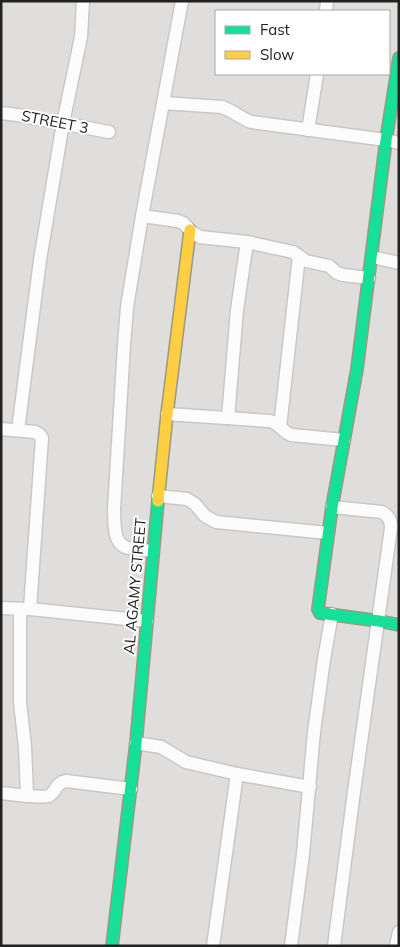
<svg xmlns="http://www.w3.org/2000/svg" width="400" height="947" font-family="Mulish,sans-serif">
  <rect width="100%" height="100%" fill="#f0eeeb"/>
  <path fill="#dfdedc" fill-rule="evenodd" d="M1 1H399V946H1ZM216 11H389V74H216Z"/>
  <g fill="none" stroke-linecap="round" stroke-linejoin="round">
    <g stroke="#c9c8c7" stroke-width="15">
      <g id="street">
        <path d="M326 11 327 1"/>
        <path d="M163 103 222 107C233 111 241 118 251 122L386 140 399 143"/>
        <path d="M1 113 18 115 109 132"/>
        <path d="M308 130 317 74"/>
        <path d="M142 216 178 221 183 223 193 233 200 237 247 242 293 252 306 261 329 266 337 273 343 275 369 278"/>
        <path d="M372 257 399 263"/>
        <path d="M167 414 270 421C281 424 281 431 291 435L344 440"/>
        <path d="M228 418 237 310 247 242"/>
        <path d="M280 427 299 256"/>
        <path d="M1 429 35 432 40 435 42 438 30 609 147 621"/>
        <path d="M18 430 40 260 63 123 81 37 83 1"/>
        <path d="M158 496 187 499 195 504 205 516 216 522 328 533"/>
        <path d="M332 507 382 512C389 516 391 520 391 528L353 799 334 946"/>
        <path d="M153 551C145 550 131 550 125 547 112 541 115 520 114 509L124 345 127 307 142 216 182 1"/>
        <path d="M1 608 28 609"/>
        <path d="M20 609V702L25 747 27 795"/>
        <path d="M136 743 161 747 186 762 237 774 310 787"/>
        <path d="M1 793C9 794 44 798 49 796 57 791 55 783 66 781L131 789"/>
        <path d="M213 946 237 774"/>
        <path d="M291 946 303 854 314 732 324 659 332 614"/>
        <path d="M396 946 399 932"/>
      </g>
    </g>
    <g stroke="#999a82" stroke-width="14">
      <g id="fast">
        <path d="M399 58 386 140 357 369 332 507 318 609 320 613 379 621 399 625"/>
        <path d="M112 946 136 743 158 501"/>
      </g>
    </g>
    <g stroke="#999a82" stroke-width="14">
      <path id="slow" d="M158 501 167 414 190 230"/>
    </g>
    <use href="#street" stroke="#fdfcfc" stroke-width="12"/>
    <use href="#fast" stroke="#16e098" stroke-width="11"/>
    <use href="#slow" stroke="#ffcf43" stroke-width="11"/>
  </g>
  <g text-anchor="middle" stroke-width="4" stroke-linejoin="round" paint-order="stroke">
    <g font-size="15" fill="#222" stroke="#fff">
      <text transform="translate(55 122) rotate(11)" y="5">STREET 3</text>
      <text transform="translate(135 586) rotate(-85)" y="5">AL AGAMY STREET</text>
    </g>
  </g>
  <rect width="400" height="947" fill="none" stroke="#222222" stroke-width="5"/>
  <rect x="215" y="10" width="175" height="65" fill="#ffffff" stroke="#a7a7a7"/>
  <rect x="225" y="26" width="25" height="8" fill="#16e098" stroke="#a7a7a7"/>
  <text x="260" y="35" font-size="15" fill="#222222">Fast</text>
  <rect x="225" y="51" width="25" height="8" fill="#ffcf43" stroke="#a7a7a7"/>
  <text x="260" y="60" font-size="15" fill="#222222">Slow</text>
</svg>
